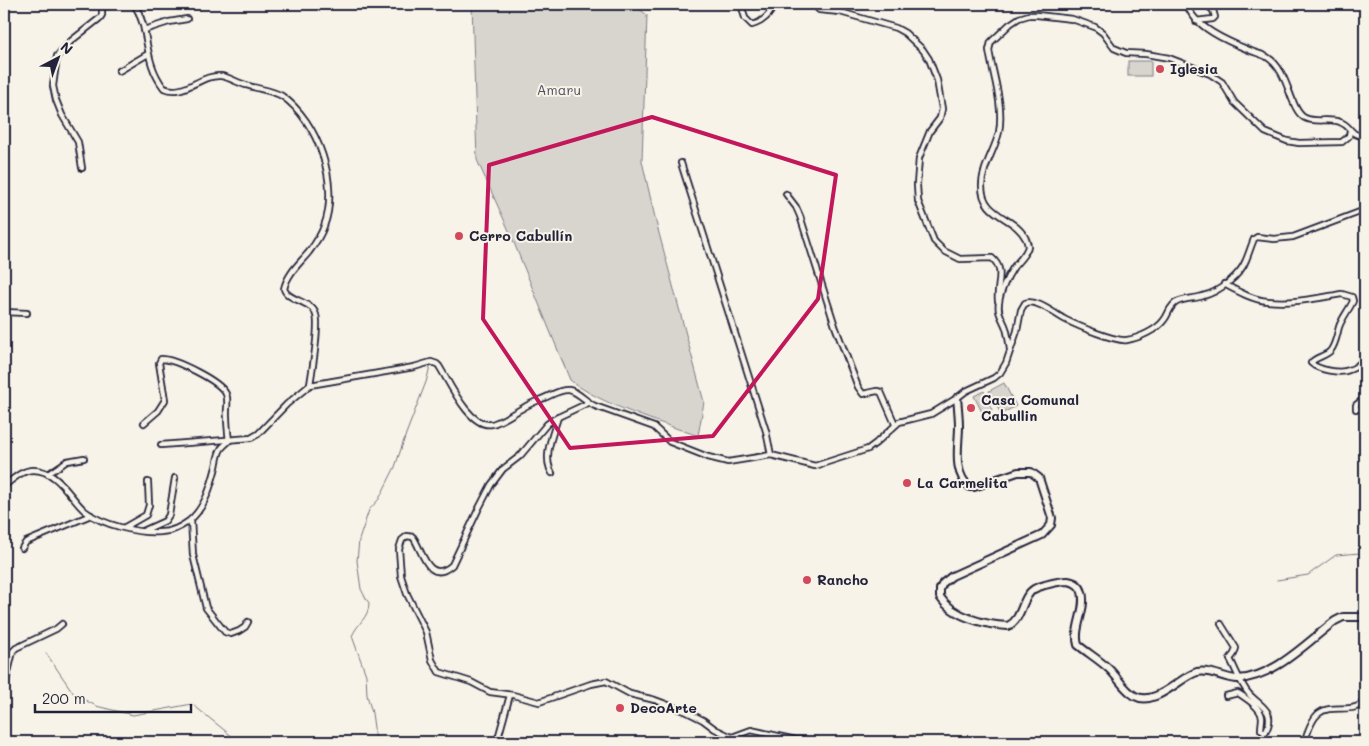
<svg xmlns="http://www.w3.org/2000/svg" width="1369" height="746" font-family="Mali,sans-serif">
  <rect width="100%" height="100%" fill="#f7f3e8"/>
  <filter id="ink" filterUnits="userSpaceOnUse"><feTurbulence type="fractalNoise" baseFrequency=".02" numOctaves="2"/><feDisplacementMap in="SourceGraphic" scale="10" xChannelSelector="R" yChannelSelector="G"/><feConvolveMatrix kernelMatrix="1 2 1 2 8 2 1 2 1" color-interpolation-filters="sRGB"/></filter>
  <g filter="url(#ink)">
    <g fill="#d8d5cf" stroke="#7d7c85">
      <path d="M472 4H633L647 15 642 161 656 222 704 402 698 436C660 422 601 405 570 380L510 233 477 160Z"/>
      <rect x="1128" y="61" width="23" height="15"/>
      <path d="M1004 383 1016 406 1001 414 989 391Z"/>
      <path d="M984 391 992 410 983 414 974 396Z"/>
    </g>
    <g fill="none" stroke-linecap="round" stroke-linejoin="round">
      <g stroke="#76747f" stroke-width="1">
        <path d="M1277 580 1308 575 1336 555 1360 553 1365 555"/>
        <path d="M46 653 74 694 96 706 133 715 192 704 239 742"/>
        <path d="M279 742 302 740 313 742"/>
        <path d="M378 742 375 735 372 713 367 695 366 675 352 636C358 622 369 618 369 603L365 597 361 589 357 561 359 540 369 510 379 499 395 467 406 434 426 382 431 363"/>
      </g>
      <g stroke="#22223b" stroke-width="8">
        <g id="street">
          <path d="M134 4C151 30 142 60 164 88 184 97 201 74 221 76 229 77 238 83 246 85 257 89 272 90 282 96 318 121 340 185 324 226 321 235 315 244 309 252 300 263 287 274 284 289 287 298 301 300 309 306 313 308 315 311 316 315 320 327 312 370 310 385"/>
          <path d="M741 4 745 18 752 25C763 22 771 14 774 4"/>
          <path d="M815 4 816 7 819 10 840 12 896 28 905 33 923 50 929 59 937 80 942 109 940 118 930 131 919 158 917 185 918 201 934 241 944 251 960 259 992 258C1006 270 996 284 998 301"/>
          <path d="M1187 4C1193 27 1229 42 1249 50 1255 53 1262 54 1267 57 1290 71 1289 110 1305 118 1316 123 1329 118 1340 122 1352 126 1349 136 1365 136"/>
          <path d="M1196 21 1213 19 1215 17 1213 10 1205 4"/>
          <path d="M144 30 169 22 187 19"/>
          <path d="M119 71 148 54"/>
          <path d="M681 163 766 431 771 455"/>
          <path d="M82 168 78 142 62 115 56 100 53 86 57 56 71 41 100 18 102 15V4"/>
          <path d="M786 194 796 207 800 216 835 326 858 387 863 394 877 391 881 392 895 424"/>
          <path d="M1224 284C1237 291 1253 300 1268 301 1292 304 1318 298 1342 294L1352 297 1353 301C1349 310 1342 318 1339 327 1337 334 1336 343 1331 350 1326 357 1316 356 1311 363 1318 370 1340 374 1349 370 1356 368 1361 363 1365 358"/>
          <path d="M4 312 27 313"/>
          <path d="M1010 350C1009 342 1008 335 1006 328 1003 319 997 313 999 303 1000 292 1007 277 1013 268 1017 262 1027 254 1028 246 1028 245 1026 239 1026 239 1015 216 982 217 982 186 982 167 995 150 999 132 1004 105 993 76 989 50L991 42 1010 24 1019 18 1029 15H1037L1072 19 1095 27 1103 33 1114 48 1126 53 1146 54 1169 58 1210 74 1222 82 1234 102 1265 132 1287 141 1299 143 1342 142 1349 136 1350 131"/>
          <path d="M1365 398 1356 405V409H1365"/>
          <path d="M588 403 554 419 547 424 520 456 503 469 491 485 478 510 452 565C428 586 422 549 413 537L407 536 402 540 399 549 401 576 407 594 426 632 432 660 439 672 471 682 490 692 513 695 539 702 591 684 606 681 630 694 655 700 687 712 703 720 715 729 732 737 751 730 796 740 821 742"/>
          <path d="M161 445 251 438 258 434 287 404 310 385 414 367 431 362 437 364 439 366C449 382 470 429 492 424 503 421 513 413 523 408 529 404 537 401 544 398 552 395 560 389 569 390 579 392 586 402 595 406L654 427 670 442 708 457 728 462 771 455 815 466 868 449 876 443 899 422 931 414 957 398 966 391 994 378 1000 373 1006 363 1017 331 1021 310 1025 303C1038 299 1054 314 1066 320 1078 326 1116 342 1127 340 1139 338 1157 330 1164 320 1169 314 1169 306 1177 302 1185 298 1194 299 1203 296 1219 292 1240 276 1246 260 1249 253 1251 246 1254 239L1257 237 1274 239 1293 237 1365 210"/>
          <path d="M552 473C542 457 553 434 558 417"/>
          <path d="M48 474 67 461 84 458"/>
          <path d="M4 486C12 480 22 470 33 470 58 470 69 497 85 511 102 525 140 534 161 532 171 532 181 527 189 521 205 508 211 486 216 467 217 462 218 454 221 449 223 446 227 443 229 441 228 433 227 425 227 417 226 410 229 400 226 394 220 381 175 359 161 359L159 363 165 400 158 411 144 423"/>
          <path d="M191 520 193 555 206 608 225 632 231 634 239 631 245 627 248 622"/>
          <path d="M125 527 146 515 149 505 148 482"/>
          <path d="M143 531 165 521 169 515 175 478"/>
          <path d="M22 548 26 542 91 515"/>
          <path d="M1221 624 1236 648 1234 654 1230 659C1236 670 1241 685 1249 694 1261 707 1277 711 1265 733L1261 730C1261 726 1262 721 1262 717 1260 707 1247 699 1238 693L1226 696"/>
          <path d="M4 683 6 681 13 651 16 648 56 629 62 624"/>
          <path d="M497 742 510 695"/>
          <path d="M1304 742C1308 733 1310 721 1318 714 1332 702 1354 716 1365 700"/>
        </g>
      </g>
      <g stroke="#22223b" stroke-width="10">
        <path id="secondary" d="M957 398C958 408 959 417 959 426 959 446 952 473 970 487H974L1018 472H1031L1039 478 1052 518 1051 525 1042 535 952 576 943 583 940 589V597C953 617 986 625 1008 626 1023 619 1021 597 1034 589 1037 587 1042 586 1045 585 1052 583 1060 581 1068 581 1075 582 1080 585 1082 592 1087 609 1073 627 1078 645 1088 653 1099 660 1108 668 1117 676 1124 690 1135 696 1155 707 1180 677 1197 672 1211 669 1224 679 1238 679 1275 677 1307 642 1335 621L1343 617H1365"/>
      </g>
      <use href="#street" stroke="#f7f3e8" stroke-width="4.5"/>
      <use href="#secondary" stroke="#f7f3e8" stroke-width="6"/>
    </g>
  </g>
  <path fill="none" stroke="#c2185b" stroke-width="4" stroke-linejoin="round" d="M652 117 836 175 818 299 713 436 570 448 483 319 489 165Z"/>
  <g fill="#d1495b" stroke="#f7f3e8" stroke-width="2">
    <circle cx="1160" cy="69" r="5"/>
    <circle cx="459" cy="236" r="5"/>
    <circle cx="971" cy="408" r="5"/>
    <circle cx="907" cy="483" r="5"/>
    <circle cx="807" cy="580" r="5"/>
    <circle cx="620" cy="708" r="5"/>
  </g>
  <g text-anchor="middle" stroke-width="4" stroke-linejoin="round" paint-order="stroke">
    <g font-size="14" font-weight="bold" fill="#22223b" stroke="#f7f3e8" text-anchor="start">
      <text x="1170" y="74">Iglesia</text>
      <text x="469" y="241">Cerro Cabullín</text>
      <text x="981" y="405">Casa Comunal<tspan x="981" dy="16">Cabullin</tspan></text>
      <text x="917" y="488">La Carmelita</text>
      <text x="817" y="585">Rancho</text>
      <text x="630" y="713">DecoArte</text>
    </g>
    <g font-size="14" fill="#504f60" stroke="#f7f3e8">
      <text x="559" y="95">Amaru</text>
    </g>
  </g>
  <rect width="1369" height="746" fill="none" stroke="#f7f3e8" stroke-width="20"/>
  <rect x="10" y="10" width="1349" height="726" fill="none" stroke="#22223b" stroke-width="2" filter="url(#ink)"/>
  <g transform="translate(58 58) rotate(41)" stroke="#f7f3e8" stroke-width="4" paint-order="stroke">
  <path d="M0-4L9 19L0 12L-9 19Z" fill="#22223b"/>
  <text y="-8" font-size="14" font-weight="bold" text-anchor="middle" fill="#22223b">N</text>
  </g>
  <path d="M35 704v8h156v-8" fill="none" stroke="#22223b" stroke-width="2.5"/>
  <text x="42" y="704" font-size="15" fill="#22223b" stroke="#f7f3e8" stroke-width="4" paint-order="stroke">200 m</text>
</svg>
